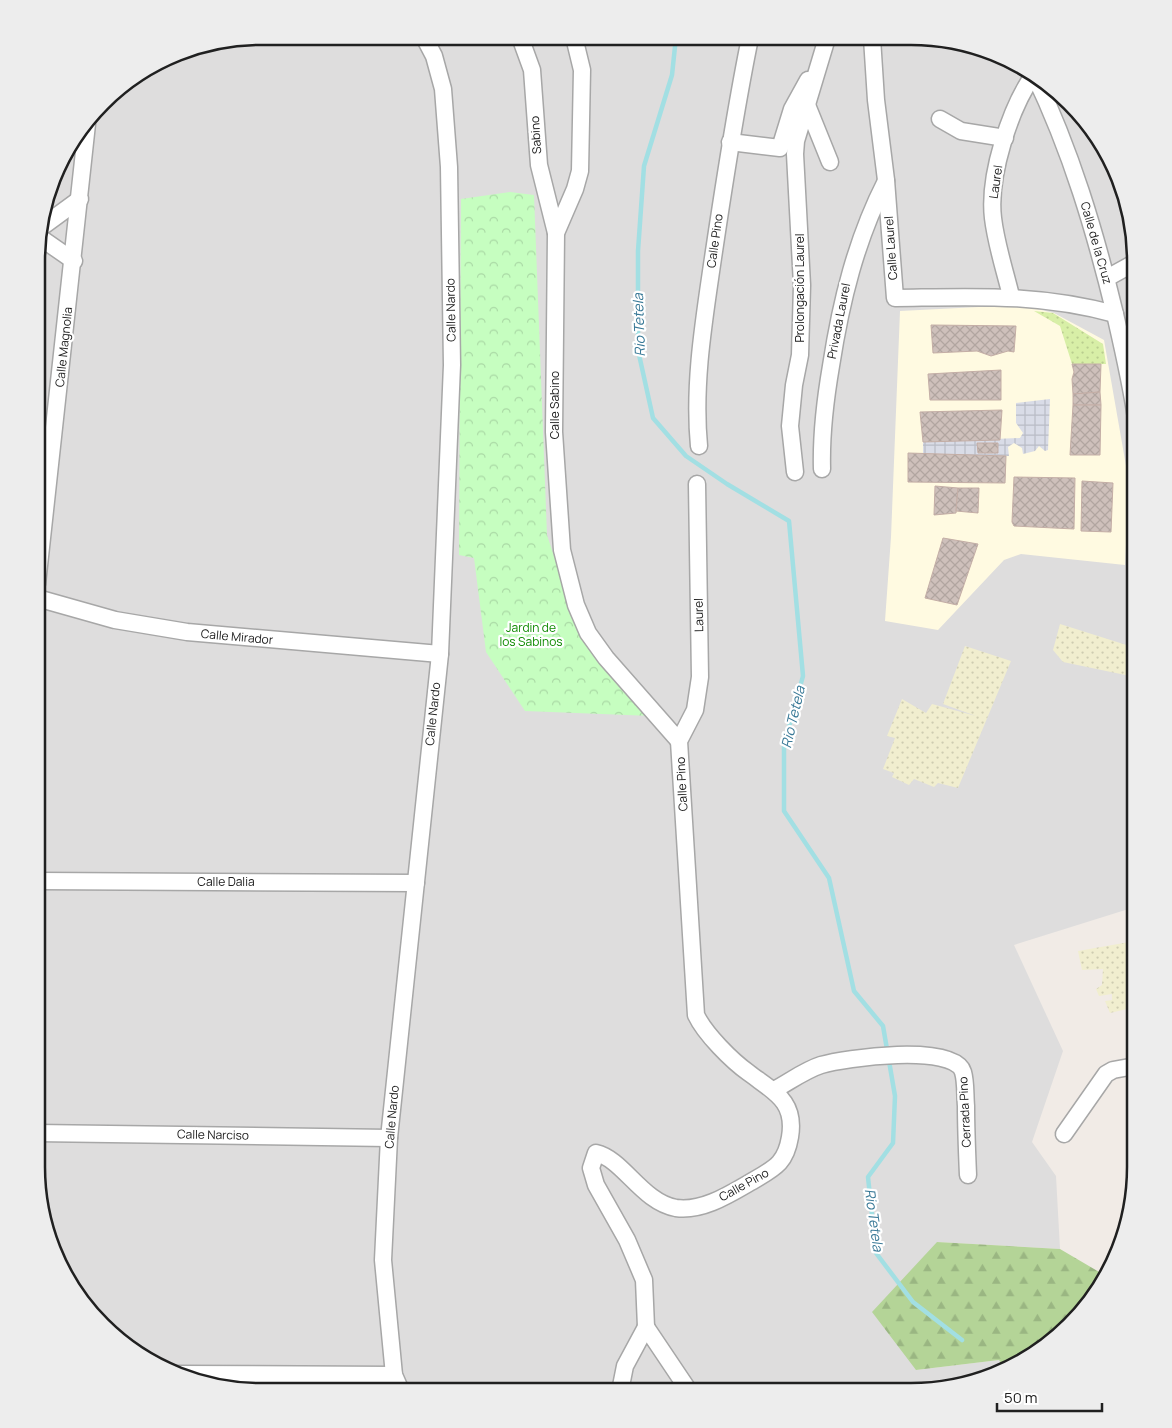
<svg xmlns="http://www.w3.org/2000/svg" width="1172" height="1428" font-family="Manrope,sans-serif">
  <defs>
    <pattern id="farmland-dots" width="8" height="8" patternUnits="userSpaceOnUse" patternTransform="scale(1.25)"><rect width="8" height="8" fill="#f1eecf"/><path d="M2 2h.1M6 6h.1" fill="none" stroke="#ceccb1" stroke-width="1.8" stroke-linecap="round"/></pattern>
    <pattern id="grass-dots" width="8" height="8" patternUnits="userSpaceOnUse" patternTransform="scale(1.25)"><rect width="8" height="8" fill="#d8efa7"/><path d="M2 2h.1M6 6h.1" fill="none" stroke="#b9cd8f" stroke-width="1.8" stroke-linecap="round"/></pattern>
    <pattern id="forest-firs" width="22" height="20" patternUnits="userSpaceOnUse" patternTransform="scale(1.25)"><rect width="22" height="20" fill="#b4d497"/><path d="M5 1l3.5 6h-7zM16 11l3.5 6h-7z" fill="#9ab682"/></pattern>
    <pattern id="park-crowns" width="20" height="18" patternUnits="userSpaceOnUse" patternTransform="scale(1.25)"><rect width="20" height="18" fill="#c6fec0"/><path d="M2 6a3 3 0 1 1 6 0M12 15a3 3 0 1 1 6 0" fill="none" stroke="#aad9a5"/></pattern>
    <pattern id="plaza-grid" width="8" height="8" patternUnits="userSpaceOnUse" patternTransform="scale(1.25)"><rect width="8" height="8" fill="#d9dce7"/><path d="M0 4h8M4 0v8" fill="none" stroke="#babcc6"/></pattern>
    <pattern id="building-cross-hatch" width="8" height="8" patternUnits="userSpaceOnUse" patternTransform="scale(1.25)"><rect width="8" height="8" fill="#cec0bb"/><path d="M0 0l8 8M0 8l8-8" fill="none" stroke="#b1a5a0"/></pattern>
  </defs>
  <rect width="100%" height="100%" fill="#f1ebe6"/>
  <path fill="#dedddd" d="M261 36 940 38 1036 74 1106 149 1128 203 1136 261 1135 907 1014 945 1063 1051 1032 1142 1056 1176 1060 1249 937 1242 916 1370 999 1360 1004 1368 925 1391H246L189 1380 137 1354 66 1279 44 1225 36 1167 38 232 66 149 113 92 189 48Z"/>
  <path fill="#fffae1" d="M1020 305 1054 313 1104 340 1129 483 1125 565 1021 554 1004 560 938 630 885 621 891 537 900 311Z"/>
  <g fill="url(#farmland-dots)">
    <path d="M1060 624 1136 648 1135 677 1063 662 1053 650Z"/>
    <path d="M965 646 1011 661 958 788 938 783 934 787 914 779 909 785 892 777 894 773 883 769 895 738 887 736 902 699 926 713 932 704 976 716 943 704Z"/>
    <path d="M1135 941V1007L1110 1013 1105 1001 1112 1000V994L1099 996 1096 989 1102 985 1103 969 1082 970 1078 951Z"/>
  </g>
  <path fill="url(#grass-dots)" d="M1034 311 1053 313 1103 344 1106 364H1072L1060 326Z"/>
  <path fill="url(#forest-firs)" d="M937 1242 1060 1249 1106 1276 1098 1291 1023 1362 1004 1368 999 1360 916 1370 872 1312Z"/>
  <path fill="url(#park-crowns)" d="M510 192 534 195 547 535 578 628 652 716 525 711 486 652 474 558 459 555 461 199Z"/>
  <path fill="url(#plaza-grid)" d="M1050 399 1048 450 1045 451 1039 446 1035 451 1023 454 1022 448 1014 443 1008 447 1009 456 923 454V442L1020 438 1023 433 1016 423V403Z"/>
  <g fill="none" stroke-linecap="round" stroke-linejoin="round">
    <path stroke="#a2dfe3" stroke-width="4.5" d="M676 37 672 75 644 166 638 251V350L653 418 686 456 727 484 789 521 803 676 784 745V811L829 878 854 991 883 1026 895 1096 893 1143 868 1177 876 1253 913 1302 962 1340"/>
  </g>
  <g fill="url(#building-cross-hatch)" stroke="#c4aea6">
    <path d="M931 325 1016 326 1014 352 1008 351 991 356 977 351 933 353Z"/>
    <path d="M1072 364H1101L1100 392 1073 394 1072 379 1074 372Z"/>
    <path d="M1001 370V400H930L928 374Z"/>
    <path d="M1100 392 1101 405H1073V394Z"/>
    <path d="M1073 405H1101L1100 455H1070Z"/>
    <path d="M1002 410 1000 440 923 442 920 412Z"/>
    <path d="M977 443H998V453H978Z"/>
    <path d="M908 453 1006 456 1005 483 908 482Z"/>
    <path d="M1014 477 1075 478 1074 529 1014 526 1012 522Z"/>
    <path d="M1082 481 1113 483 1111 532 1081 531Z"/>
    <path d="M935 486 958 488 956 513 934 515Z"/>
    <path d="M958 488H979L978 513 956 511Z"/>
    <path d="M943 538 978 544 957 605 925 598Z"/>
  </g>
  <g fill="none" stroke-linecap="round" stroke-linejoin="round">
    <g stroke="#a7a7a7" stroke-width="19">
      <g id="minor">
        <path d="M520 37 532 70 539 165 556 233"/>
        <path d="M574 37 582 70 580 171 575 189 556 233 554 432 562 550 576 605 588 633 606 658 679 741"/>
        <path d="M872 38 876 100 886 180 895 298C974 297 1037 293 1115 314"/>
        <path d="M1034 74C1071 151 1095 231 1115 314 1123 349 1131 383 1136 418"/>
        <path d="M807 105 830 162"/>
        <path d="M940 119 961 131 1005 138"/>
        <path d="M730 142 780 148 792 109 808 80"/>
        <path d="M39 229 80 199"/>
        <path d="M38 236 74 261"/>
        <path d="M1107 278 1136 262"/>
        <path d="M1011 296C1005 271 996 244 993 218 988 176 1010 108 1034 74"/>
        <path d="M699 446C693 384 704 320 713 258 724 184 735 111 750 38"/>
        <path d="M822 469C821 434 825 401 831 366 841 301 856 240 886 181"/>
        <path d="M795 472 790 426 794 385 800 355 802 285 795 154 796 141 827 38"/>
        <path d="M37 584 87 124"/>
        <path d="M37 598 115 620 187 632 440 654"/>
        <path d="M37 881 416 883"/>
        <path d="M774 1090C789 1082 805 1070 821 1065 844 1058 954 1043 963 1072 966 1082 965 1095 966 1106 966 1129 967 1152 968 1175"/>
        <path d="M36 1133 389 1138"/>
        <path d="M1064 1134 1106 1074 1113 1070 1135 1066"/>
        <path d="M646 1327 644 1280 627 1240 596 1185 591 1168 596 1153C623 1159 642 1202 676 1208 704 1212 733 1192 756 1179 777 1167 786 1161 790 1137 796 1101 774 1092 749 1073 732 1061 705 1034 696 1015L679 741 695 710 700 677 697 484"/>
        <path d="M646 1327 689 1391"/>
        <path d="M176 1374 394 1375"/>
        <path d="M401 1391 394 1375 383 1260 389 1138 440 654 452 365 449 167 443 89 434 56 424 37"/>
        <path d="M620 1391 625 1366 646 1327"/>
      </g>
    </g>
    <use href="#minor" stroke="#fff" stroke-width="16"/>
  </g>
  <g text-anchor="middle" stroke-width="4.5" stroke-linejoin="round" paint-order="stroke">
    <g font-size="12" fill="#202020" stroke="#fff">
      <text transform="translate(536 135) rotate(-94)" y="4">Sabino</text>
      <text transform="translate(996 182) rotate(-82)" y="4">Laurel</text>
      <text transform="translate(715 241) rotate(-82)" y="4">Calle Pino</text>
      <text transform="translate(1096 243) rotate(74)" y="4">Calle de la Cruz</text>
      <text transform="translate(891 248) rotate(-94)" y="4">Calle Laurel</text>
      <text transform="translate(800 288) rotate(-90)" y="4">Prolongación Laurel</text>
      <text transform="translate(451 310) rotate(-91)" y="4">Calle Nardo</text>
      <text transform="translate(839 321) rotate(-79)" y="4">Privada Laurel</text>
      <text transform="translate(64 347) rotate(-84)" y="4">Calle Magnolia</text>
      <text transform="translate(555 405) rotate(-90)" y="4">Calle Sabino</text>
      <text transform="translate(699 615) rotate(-91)" y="4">Laurel</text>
      <text transform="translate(237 637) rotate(5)" y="4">Calle Mirador</text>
      <text transform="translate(433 714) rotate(-84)" y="4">Calle Nardo</text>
      <text transform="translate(682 784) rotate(-93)" y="4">Calle Pino</text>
      <text x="226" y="886">Calle Dalia</text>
      <text transform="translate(965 1112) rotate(-93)" y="4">Cerrada Pino</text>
      <text transform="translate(392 1117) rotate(-85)" y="4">Calle Nardo</text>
      <text transform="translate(213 1135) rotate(1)" y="4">Calle Narciso</text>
      <text transform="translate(744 1185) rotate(-29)" y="4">Calle Pino</text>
    </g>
    <g font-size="12" fill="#0f8a02" stroke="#fff">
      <text x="531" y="632">Jardin de<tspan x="531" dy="14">los Sabinos</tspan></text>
    </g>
    <g font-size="14" font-style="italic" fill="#397997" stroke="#fff">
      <text transform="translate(639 325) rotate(-92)" y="5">Rio Tetela</text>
      <text transform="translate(793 717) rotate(-77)" y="5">Rio Tetela</text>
      <text transform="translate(874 1220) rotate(82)" y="5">Rio Tetela</text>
    </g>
  </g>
  <path d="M0 0H1172V1428H0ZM261 45H911A216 216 0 0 1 1127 261V1167A216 216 0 0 1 911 1383H261A216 216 0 0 1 45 1167V261A216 216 0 0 1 261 45Z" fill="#ededed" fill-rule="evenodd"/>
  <path fill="none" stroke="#202020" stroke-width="2.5" d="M261 45H911A216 216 0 0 1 1127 261V1167A216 216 0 0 1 911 1383H261A216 216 0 0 1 45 1167V261A216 216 0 0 1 261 45Z"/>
  <path d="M997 1403v8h105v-8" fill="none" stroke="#202020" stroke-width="2.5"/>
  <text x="1004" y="1403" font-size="15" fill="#202020" stroke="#ffffff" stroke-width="4" paint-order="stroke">50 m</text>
</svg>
